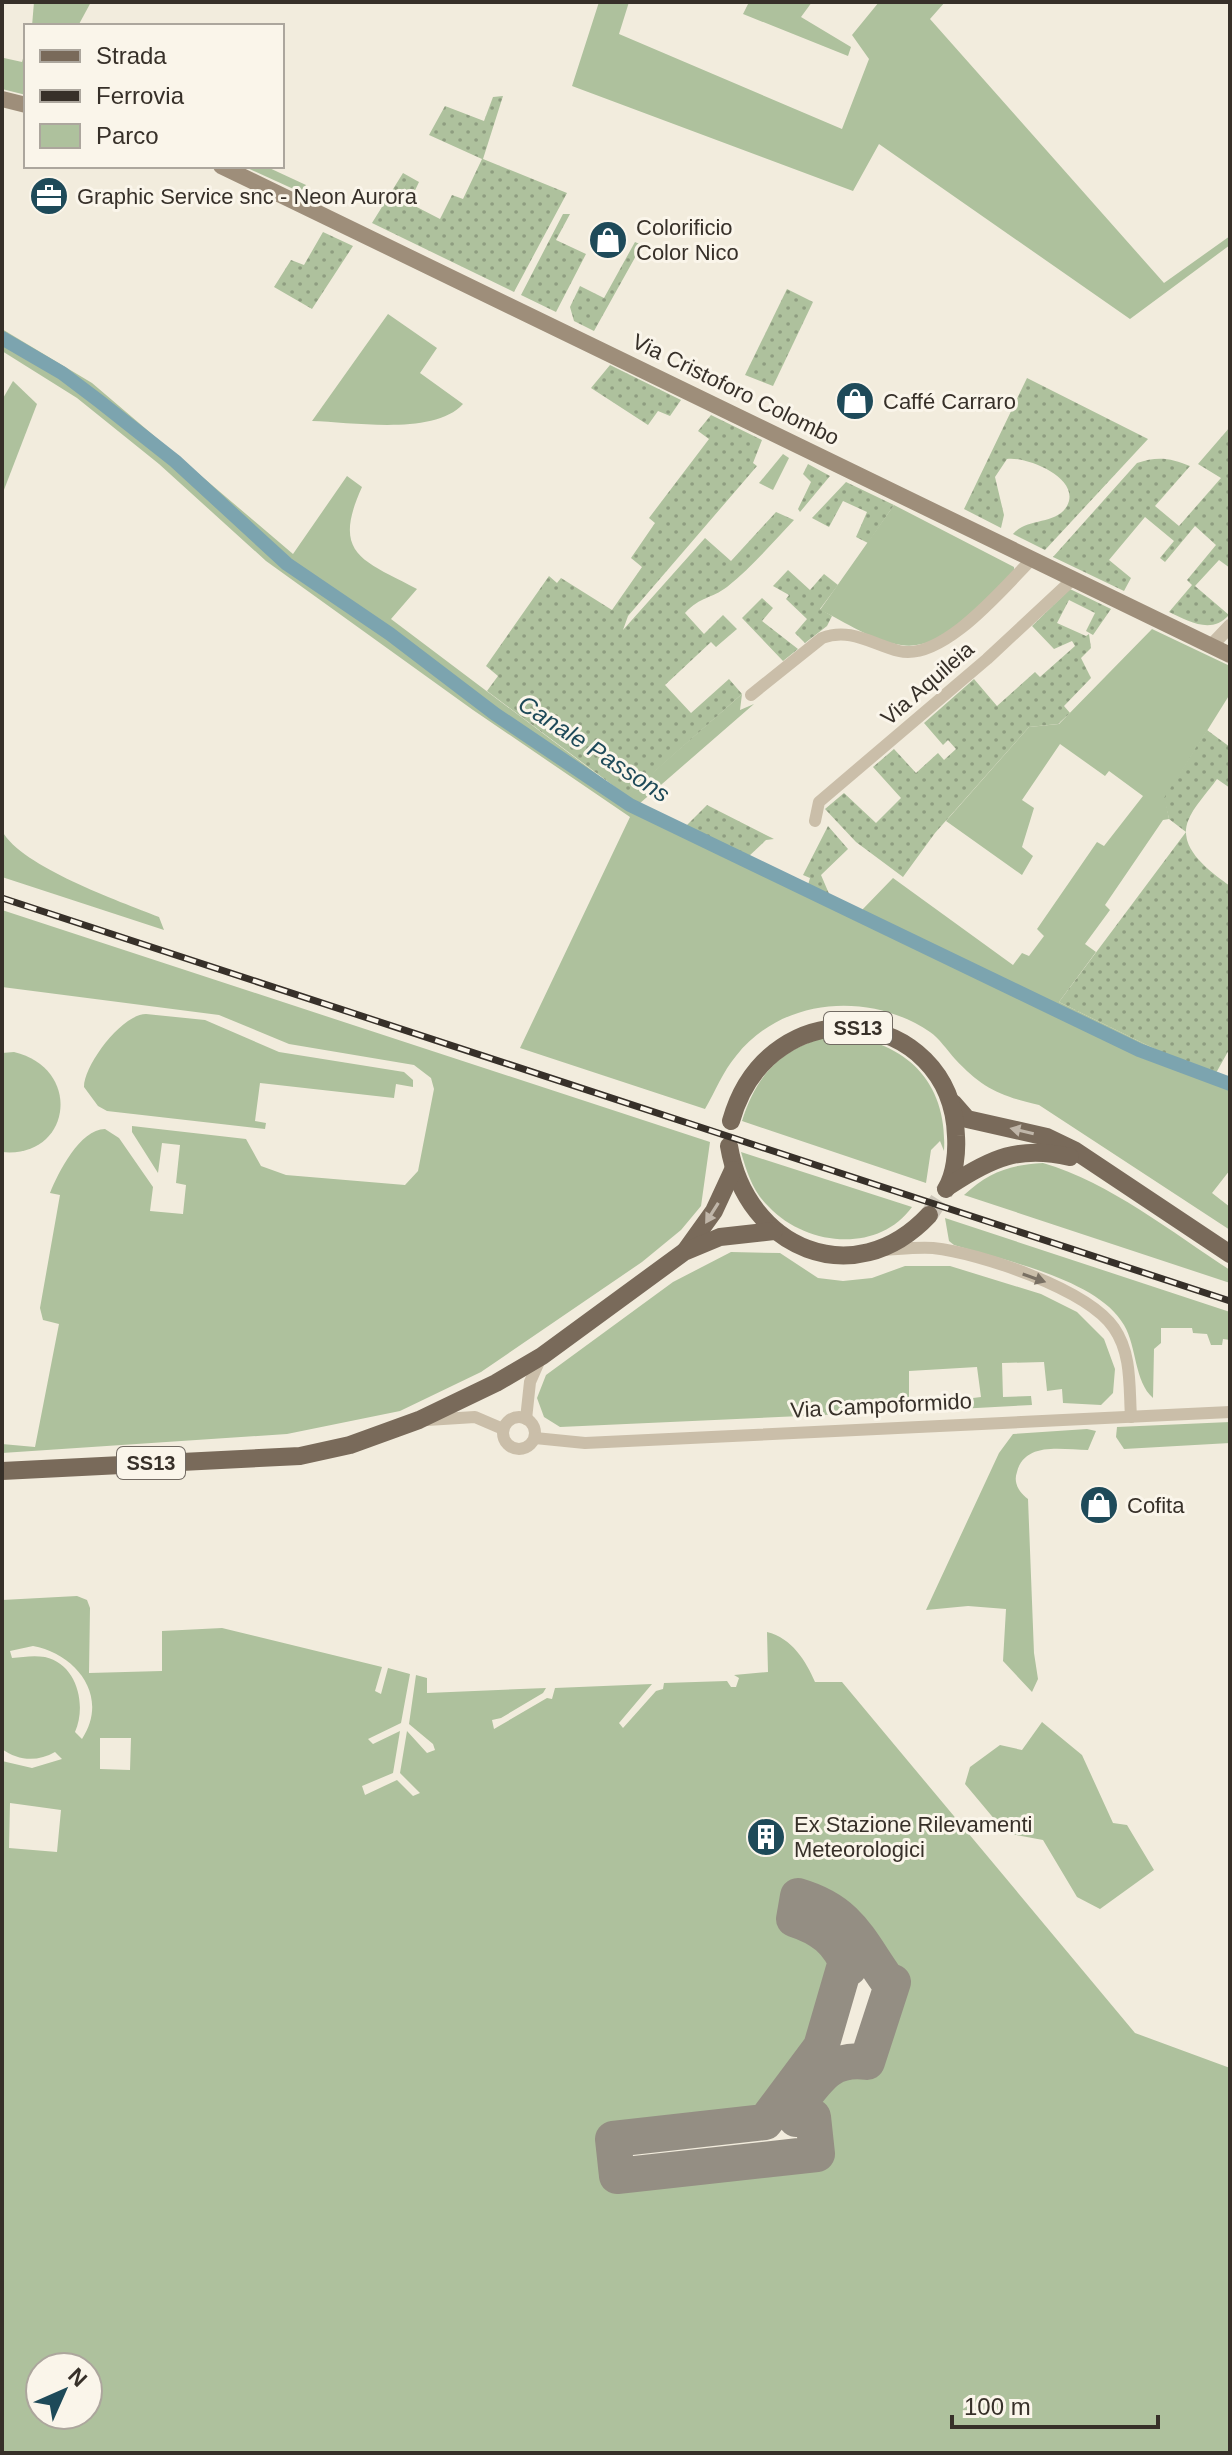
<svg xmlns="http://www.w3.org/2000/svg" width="1232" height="2455" font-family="Arial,sans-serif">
  <defs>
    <pattern id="garden-dots" width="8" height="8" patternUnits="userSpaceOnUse" patternTransform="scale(2)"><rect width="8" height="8" fill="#aec19d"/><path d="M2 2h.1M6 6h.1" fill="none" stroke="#8e9d80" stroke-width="1.8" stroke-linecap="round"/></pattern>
  </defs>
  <rect width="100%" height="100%" fill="#f2ecdd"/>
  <g fill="#aec19d" fill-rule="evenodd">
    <path d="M34 2H91L78 26H32Z"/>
    <path d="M599 2H629L619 34 842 129 869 59 852 35 879 2H945L930 19 1164 283 1230 236V245L1130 319 879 144 853 191 572 86Z"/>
    <path d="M749 2H812L801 17 851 47 848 56 743 14Z"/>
    <path d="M26 48V95L2 89 4 58 22 62Z"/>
    <path d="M243 166H265L306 185 300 192Z"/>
    <path d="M388 314 437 348 420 373 463 404C434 436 352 422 312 421Z"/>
    <path d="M2 329 92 383 293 554 347 476 362 487C331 555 363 560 417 589L391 619 626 796 742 694 740 710 754 704 639 804 861 911 893 878 1013 965 1022 953 1029 956 1044 936 1037 929 1097 842 1104 846 1143 796 1109 771 1105 776 1060 744 1022 800 1034 808 1022 847 1033 856 1022 875 946 821 1029 727 1059 724 1152 629 1230 666V694L1165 798 1169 819 1163 820 1105 905 1110 910 1085 944 1096 952 1059 1002 1159 1051 1230 1078V1170L1212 1193 1230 1207V1230L1039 1105C1000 1096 982 1088 955 1059 947 1050 939 1038 930 1032 870 991 782 997 736 1056 723 1071 715 1092 705 1109L520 1048 630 817 473 710 266 561 159 464 77 398 2 351Z"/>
    <path d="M13 381 37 404 2 495V400Z"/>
    <path d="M783 454 789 458 773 490 759 483Z"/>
    <path d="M894 505 1014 567V572C985 599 945 652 901 645 872 641 846 622 820 610Z"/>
    <path d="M2 831C22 867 119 901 159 917L164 930 2 877Z"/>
    <path d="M2 910 710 1142 701 1206 681 1230 642 1262 481 1372 400 1411 287 1434 2 1453V1444L35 1447 59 1324 43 1320 40 1308 60 1195 50 1193C58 1173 80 1129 105 1129L119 1138 153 1187 150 1211 183 1214 186 1185 176 1183 180 1145 162 1143 158 1173 132 1132V1126L246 1139 261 1166 286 1175 405 1185 418 1171 434 1089 431 1078 414 1065 289 1044 219 1015 2 987Z"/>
    <path d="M146 1014 205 1020 279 1052 404 1072 413 1080V1087L396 1084 394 1098 260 1083 255 1121 266 1123 265 1129 107 1111 98 1106 84 1087C84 1065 122 1014 146 1014Z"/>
    <path d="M836 1035C904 1040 948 1080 944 1151L940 1141 931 1150 926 1183 742 1121C757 1072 785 1045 836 1035Z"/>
    <path d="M14 1052C84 1069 71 1159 2 1152V1053Z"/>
    <path d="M741 1152 912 1207C878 1254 806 1246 769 1207 753 1192 747 1173 741 1152Z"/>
    <path d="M1043 1163C1111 1183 1171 1232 1230 1270V1283L964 1195C989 1172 1009 1165 1043 1163Z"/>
    <path d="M945 1218 1230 1312V1340L1223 1339 1222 1345H1211L1207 1334 1193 1333 1192 1328H1161V1343L1154 1349 1153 1398C1134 1381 1137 1347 1124 1325 1098 1279 1002 1260 954 1245L949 1241Z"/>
    <path d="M731 1252 780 1253 818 1278 843 1281 872 1278 905 1266H950L1041 1294 1077 1312 1104 1339 1115 1369 1113 1393 1101 1405 1063 1403 1062 1389 1047 1391 1044 1362 1002 1363 1003 1397 1031 1396 1032 1405 958 1409 957 1400 981 1397 977 1367 909 1371V1399H932L933 1410 560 1427 544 1417 537 1398 546 1375 673 1282Z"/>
    <path d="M1230 1422V1443L1124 1449 1116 1437 1117 1427Z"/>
    <path d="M1087 1429 1096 1431 1088 1450C1063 1450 1025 1441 1017 1472 1013 1483 1019 1492 1028 1499L1034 1653 1038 1679 1032 1692 1003 1661 1006 1609 968 1606 926 1610 999 1453 1013 1434Z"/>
    <path d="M77 1596 87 1600 90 1608 89 1673 162 1671V1631L222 1628 382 1667 375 1691 381 1694 388 1668 410 1674 401 1723 368 1739 373 1744 400 1731 393 1773 362 1786 365 1795 397 1780 413 1796 420 1793 400 1773 407 1731 427 1753 435 1750 433 1744 409 1724 416 1675 427 1678V1693L546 1688 543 1693 501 1718 492 1720 494 1729 547 1698 552 1699 555 1688 652 1684 619 1723 623 1728 656 1691 663 1689 664 1683 727 1681 731 1687H736L739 1678 734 1675 768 1672 767 1632C792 1638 806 1661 815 1682H842L1135 2033 1230 2068V2453H2V1761L32 1768 62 1759 55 1752C38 1762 18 1761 2 1749V1600ZM33 1646C76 1654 110 1696 82 1739L75 1732C87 1705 77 1664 45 1657 33 1655 23 1657 12 1658L10 1651ZM100 1738H131L130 1770 100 1769ZM10 1803 61 1810 57 1852 9 1848ZM799 1896C849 1911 858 1939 887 1980L893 1982 867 2062C827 2059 818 2079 795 2108L796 2119 813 2117 817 2153 617 2176 613 2139 765 2122 821 2047 844 1968H849C838 1941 822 1928 794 1919ZM40 2367H88V2415H40Z"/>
    <path d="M1042 1722 1082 1755 1113 1823 1127 1825 1154 1870 1100 1909 1077 1897 1043 1840 1006 1833 965 1784 970 1767 1000 1745 1022 1750Z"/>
  </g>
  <g fill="url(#garden-dots)">
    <path d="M503 96 483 159 567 193 514 292 372 223 403 173 419 182 409 203 440 219 452 195 463 199 482 159 429 135 445 106 484 121 493 97Z"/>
    <path d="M563 214H570L556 240 586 254 556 312 521 295Z"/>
    <path d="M323 232 353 246 312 309 274 287 291 260 304 265Z"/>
    <path d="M635 242 642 245 594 331 574 321 570 307 580 286 604 298Z"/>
    <path d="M787 289 813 302 773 386 745 375Z"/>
    <path d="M610 365 681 400 670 416 658 411 648 425 591 388Z"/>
    <path d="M1027 378 1148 439 1045 550 1013 534C1026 518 1056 525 1067 506 1082 478 1026 456 1007 459L995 477 1004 515 1001 528 964 509Z"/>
    <path d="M711 415 762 440 753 463 757 466 628 616 623 630 705 538 731 561 776 512 794 520C772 543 752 567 727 587 711 599 701 596 685 613L704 634 723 615 737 629 716 647 711 642 665 685 691 713 729 679 742 694 627 796 487 691 498 676 486 666 549 576 557 583 561 578 612 610 642 567 631 558 655 523 649 518 709 439 698 431Z"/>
    <path d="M1230 427V568L1219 560 1195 586 1229 615C1211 635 1189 621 1169 612L1192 585 1187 580 1216 545 1195 526 1165 562 1160 558 1174 541 1145 517 1109 560 1131 578 1124 591 1053 557 1137 463C1157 456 1171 458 1190 466L1155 506 1179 526 1221 478 1198 464Z"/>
    <path d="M808 464 830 476 800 512 798 509 811 482 803 474Z"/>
    <path d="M846 482 894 505 868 543 856 537 867 512 843 501 829 527 812 518Z"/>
    <path d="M788 570 810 590 824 574 838 585 820 609 832 616 827 626 805 643 795 633 807 619 786 599 789 595 773 586Z"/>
    <path d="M1070 589 1111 609 1093 635 1086 631 1095 613 1069 600 1057 623 1086 636 1089 634 1091 648 1081 658 1091 678 1064 706 1070 713 1058 724 1029 727 935 833 903 877 856 842 825 809 844 793 876 823 901 798 873 767 894 749 916 773 938 753 944 760 956 749 948 740 943 745 924 723 974 679 997 706 1035 672 1040 677 1075 646 1072 641 1054 649 1032 626Z"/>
    <path d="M762 598 773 608 762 621 798 649 783 661 742 618Z"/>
    <path d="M1207 730 1230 747V788L1217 779C1208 792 1193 807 1188 821 1177 849 1212 873 1230 886V1048L1216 1073 1159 1051 1059 1002 1186 832 1169 819 1164 798Z"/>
    <path d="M707 805 774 839 766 840 748 857 685 827Z"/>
    <path d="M828 826 848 849 821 875 830 896 808 885 810 878 803 875Z"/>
  </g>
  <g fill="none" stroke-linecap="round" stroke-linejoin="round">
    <path stroke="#7ca4af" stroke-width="14" d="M2 338 62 373 99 401 175 461 287 564 390 634 495 714 630 805 1139 1050 1230 1084"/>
    <path stroke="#948e83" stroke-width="36" d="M798 1896C849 1911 858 1939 887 1980L893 1982 867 2062C828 2057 818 2080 795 2108L796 2119 813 2117 817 2154 617 2176 613 2139 765 2122 821 2047 844 1968H849C838 1941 822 1928 794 1919Z"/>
    <path stroke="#cdc6b9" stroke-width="18" stroke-dasharray="18 9" stroke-linecap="butt" d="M929 1215 946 1189"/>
    <g stroke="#cabea9" stroke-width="12">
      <path d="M751 695 822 638C850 627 872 644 899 651 943 662 1004 587 1033 558"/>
      <path d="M815 821 819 802 987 659 1073 579"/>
      <path d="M884 1250C901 1249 916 1247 933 1248 980 1253 1087 1289 1114 1328 1132 1354 1129 1387 1131 1417"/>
      <circle cx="519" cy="1433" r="16"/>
      <path d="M526 1419 530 1382 541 1357"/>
      <path d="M427 1420 475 1417 503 1429"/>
      <path d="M535 1438 585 1443 1230 1412"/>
    </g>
    <path stroke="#cabea9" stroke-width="14" d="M1211 646 1230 626"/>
    <g stroke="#9e8e7a" stroke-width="16">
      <path d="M2 99 26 105"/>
      <path d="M221 166 1230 655"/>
    </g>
    <g stroke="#796a5a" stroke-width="18">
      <path d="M953 1103 967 1119 1047 1137 1074 1150 1230 1254"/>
      <path d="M731 1121C770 983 952 1007 956 1136 957 1152 955 1175 946 1189"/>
      <path d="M729 1146C746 1248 854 1295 929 1215"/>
      <path d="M949 1186C991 1158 1020 1145 1070 1157"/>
      <path d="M686 1250 714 1211 733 1170"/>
      <path d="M2 1471 300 1456 350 1445 419 1420 496 1383 542 1356 684 1252 720 1237 774 1231"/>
    </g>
    <g stroke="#373029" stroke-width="7">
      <path id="rail" d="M2 898 1230 1301"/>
    </g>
    <use href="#rail" stroke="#faf5ea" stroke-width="4" stroke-dasharray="12" stroke-linecap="butt"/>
  </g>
  <defs><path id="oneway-solid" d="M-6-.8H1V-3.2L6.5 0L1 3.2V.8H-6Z" transform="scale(2)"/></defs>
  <g fill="#c0b6a9">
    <use href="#oneway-solid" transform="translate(1022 1131) rotate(-167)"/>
    <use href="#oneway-solid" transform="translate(712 1213) rotate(122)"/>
  </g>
  <use fill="#797063" href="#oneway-solid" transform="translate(1034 1278) rotate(19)"/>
  <defs>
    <g id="office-disc" transform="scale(2)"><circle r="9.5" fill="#1e4a59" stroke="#faf5ea"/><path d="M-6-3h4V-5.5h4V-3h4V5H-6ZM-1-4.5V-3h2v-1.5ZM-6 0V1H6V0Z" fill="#fff"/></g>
    <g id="shop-disc" transform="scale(2)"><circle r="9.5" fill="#1e4a59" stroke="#faf5ea"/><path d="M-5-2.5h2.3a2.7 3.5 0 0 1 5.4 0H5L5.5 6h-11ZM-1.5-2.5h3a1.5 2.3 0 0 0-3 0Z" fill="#fff"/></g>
    <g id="building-disc" transform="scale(2)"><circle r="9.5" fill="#1e4a59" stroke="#faf5ea"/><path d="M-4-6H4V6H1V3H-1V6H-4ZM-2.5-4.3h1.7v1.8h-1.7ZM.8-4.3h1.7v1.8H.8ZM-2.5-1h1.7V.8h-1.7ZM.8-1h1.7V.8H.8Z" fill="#fff"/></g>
  </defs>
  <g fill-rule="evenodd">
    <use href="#office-disc" x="49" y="196"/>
    <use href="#shop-disc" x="608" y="240"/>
    <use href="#shop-disc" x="855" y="401"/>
    <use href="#shop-disc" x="1099" y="1505"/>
    <use href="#building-disc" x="766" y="1837"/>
  </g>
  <g text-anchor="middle" stroke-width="6" stroke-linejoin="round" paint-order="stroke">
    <g fill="#faf5ea" stroke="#726b63" stroke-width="2">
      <rect x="824" y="1012" width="68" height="32" rx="6"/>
      <rect x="117" y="1447" width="68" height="32" rx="6"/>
    </g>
    <g font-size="20" font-weight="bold" fill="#373029">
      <text x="858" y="1035">SS13</text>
      <text x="151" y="1470">SS13</text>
    </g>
    <g font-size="22" fill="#373029" stroke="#faf5ea" text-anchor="start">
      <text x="77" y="204">Graphic Service snc - Neon Aurora</text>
      <text x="636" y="235">Colorificio<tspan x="636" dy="25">Color Nico</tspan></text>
      <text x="883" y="409">Caffé Carraro</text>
      <text x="1127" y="1513">Cofita</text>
      <text x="794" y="1832">Ex Stazione Rilevamenti<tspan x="794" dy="25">Meteorologici</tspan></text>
    </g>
    <g font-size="22" fill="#373029" stroke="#faf5ea">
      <text transform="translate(736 389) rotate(26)" y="8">Via Cristoforo Colombo</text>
      <text transform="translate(927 683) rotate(-41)" y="8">Via Aquileia</text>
      <text transform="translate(881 1405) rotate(-3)" y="8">Via Campoformido</text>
    </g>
    <g font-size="24" font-style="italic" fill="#1e4a59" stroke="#faf5ea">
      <text transform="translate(594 749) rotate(33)" y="8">Canale Passons</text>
    </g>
  </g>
  <rect width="1232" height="2455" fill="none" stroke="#373029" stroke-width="8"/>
  <rect x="24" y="24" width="260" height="144" fill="#faf5ea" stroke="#aca69d" stroke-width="2"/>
  <rect x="40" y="50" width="40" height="12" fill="#796a5a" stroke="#aca69d" stroke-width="2"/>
  <text x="96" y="64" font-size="24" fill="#373029">Strada</text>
  <rect x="40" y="90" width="40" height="12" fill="#373029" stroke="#aca69d" stroke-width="2"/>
  <text x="96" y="104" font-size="24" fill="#373029">Ferrovia</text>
  <rect x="40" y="124" width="40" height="24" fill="#aec19d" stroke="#aca69d" stroke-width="2"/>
  <text x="96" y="144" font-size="24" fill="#373029">Parco</text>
  <g transform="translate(64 2391) rotate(45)"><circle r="38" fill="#faf5ea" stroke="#aca69d" stroke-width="2"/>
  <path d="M0-6L14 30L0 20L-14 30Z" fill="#1e4a59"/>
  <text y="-12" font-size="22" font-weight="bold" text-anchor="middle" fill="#373029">N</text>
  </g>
  <path d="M952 2415v12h206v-12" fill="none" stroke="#373029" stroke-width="4"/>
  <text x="964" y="2415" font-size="24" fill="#373029" stroke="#faf5ea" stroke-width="6" paint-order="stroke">100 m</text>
</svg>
